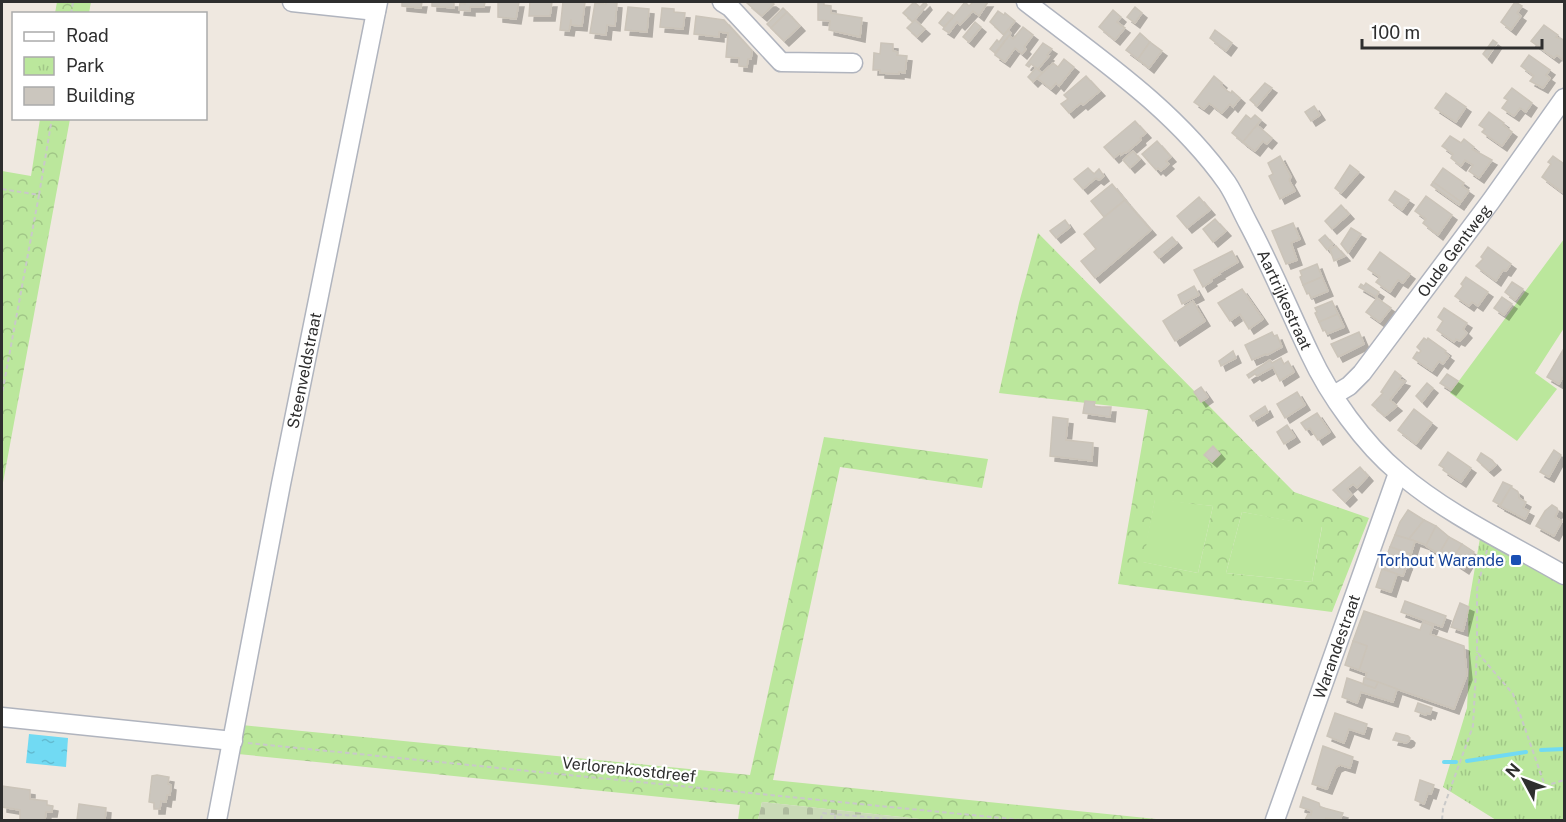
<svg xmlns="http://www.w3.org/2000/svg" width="1566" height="822" font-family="'Public Sans',sans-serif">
  <defs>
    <pattern id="forest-crowns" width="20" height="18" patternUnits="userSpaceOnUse" patternTransform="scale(1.5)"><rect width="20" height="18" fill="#bbe79c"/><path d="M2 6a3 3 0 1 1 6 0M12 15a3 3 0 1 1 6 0" fill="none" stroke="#a1c687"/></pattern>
    <pattern id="cemetery-stones" width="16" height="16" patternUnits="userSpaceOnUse" patternTransform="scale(1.5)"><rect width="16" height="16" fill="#cadab7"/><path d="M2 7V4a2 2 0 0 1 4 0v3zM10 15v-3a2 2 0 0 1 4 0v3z" fill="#aebb9e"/></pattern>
    <pattern id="park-tufts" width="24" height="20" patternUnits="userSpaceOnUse" patternTransform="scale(1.5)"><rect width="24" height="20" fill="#bbe79c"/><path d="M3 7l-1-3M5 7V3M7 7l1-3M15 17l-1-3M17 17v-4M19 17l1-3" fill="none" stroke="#a1c687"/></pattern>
    <pattern id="water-ripples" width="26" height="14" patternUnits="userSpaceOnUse" patternTransform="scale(1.5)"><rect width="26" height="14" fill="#71daf3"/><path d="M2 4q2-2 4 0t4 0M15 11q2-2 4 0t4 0" fill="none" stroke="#62bbd1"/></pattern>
    <filter id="shadow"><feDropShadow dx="5" dy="5" stdDeviation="0" flood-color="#0004"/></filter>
  </defs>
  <rect width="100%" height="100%" fill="#efe8e0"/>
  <g fill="#bbe79c">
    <path d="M1564 239V328L1535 373 1557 389 1517 441 1450 393Z"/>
    <path d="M1155 499 1213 506 1198 573 1142 562Z"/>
    <path d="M1242 512 1322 526 1312 582 1226 573Z"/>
  </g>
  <g fill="url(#forest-crowns)" fill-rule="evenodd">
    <path d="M57 2H91L89 13H55Z"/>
    <path d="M40 119H70L2 488V171L31 176Z"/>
    <path d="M1038 233 1294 492 1369 518 1332 612 1118 584 1148 410 999 393 1019 303ZM1155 500 1213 506 1198 573 1143 562ZM1242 512 1322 527 1312 582 1226 573Z"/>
    <path d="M824 437 988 459 982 488 840 467 773 780 1166 820H929L762 802 758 820H738L740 805 238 754 242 725 750 775Z"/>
  </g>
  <path fill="url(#cemetery-stones)" d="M762 802 929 820H758Z"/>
  <path fill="url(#park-tufts)" d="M1480 538 1564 585V820H1496L1443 787 1467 708 1469 669 1468 608Z"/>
  <path fill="url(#water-ripples)" d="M29 734 68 738 66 767 26 763Z"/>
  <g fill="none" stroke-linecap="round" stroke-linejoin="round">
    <g stroke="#71daf3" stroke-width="4">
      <path d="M1541 750 1564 749"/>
      <path d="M1467 761 1526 752"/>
      <path d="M1444 762H1456"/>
    </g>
  </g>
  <g fill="#cbc6be" stroke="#cbc4b9" stroke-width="1.5" filter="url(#shadow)">
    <path d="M402 2H422L421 8 402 6Z"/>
    <path d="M432 2H454V8L432 6Z"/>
    <path d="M465 2H485L484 7H470V11L459 10 460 3 465 4Z"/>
    <path d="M498 2H519L516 19 498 17Z"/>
    <path d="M530 2H552L550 16H529Z"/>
    <path d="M563 2H585L582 26 571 25V19L569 31 560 30Z"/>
    <path d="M606 2 617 3 615 26 607 25 606 35 590 33 595 3 606 4Z"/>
    <path d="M748 2H771L774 4 762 16 747 3Z"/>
    <path d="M818 2H824V5L831 6V13L862 18 860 37 829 30 830 21 818 20Z"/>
    <path d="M914 2 920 7 925 2 927 5 913 22 903 13Z"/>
    <path d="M965 2 969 6 973 2H988L979 16 973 11 960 25 957 22 949 33 943 29Z"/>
    <path d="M1515 2 1522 6 1517 13 1521 16 1511 30 1501 22Z"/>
    <path d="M628 7 649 9 647 32 625 30Z"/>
    <path d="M1135 7 1142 13 1135 23 1127 17Z"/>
    <path d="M662 8 674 9V12L685 13 683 29 660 27Z"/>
    <path d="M783 8 787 12 771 28 767 24Z"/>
    <path d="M1113 10 1121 17 1117 22 1125 28 1115 40 1099 27Z"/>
    <path d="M998 11 1004 15 1005 13 1015 21 1004 35 990 22Z"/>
    <path d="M787 12 800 26 784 41 771 28Z"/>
    <path d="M948 12 954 16 944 27 939 23Z"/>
    <path d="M696 16 724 20 752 51 751 59H748L747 67 739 66V58L726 57 728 33 719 32V37L694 34Z"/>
    <path d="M915 20 925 29 917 37 907 28Z"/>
    <path d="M975 22 981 27 969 42 963 37Z"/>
    <path d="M1544 25 1558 35 1556 37 1564 40 1563 60 1557 55 1554 58 1531 41Z"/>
    <path d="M1023 27 1033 35 1024 47 1026 49 1022 54 1015 48 1005 62 995 55 1009 35 1013 39Z"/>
    <path d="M1008 30 1011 33 995 53 990 49 997 40 999 42Z"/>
    <path d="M1215 30 1232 43 1226 51 1210 38Z"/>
    <path d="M1140 33 1150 42 1138 59 1126 50Z"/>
    <path d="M1493 40 1497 43 1487 58 1483 54Z"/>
    <path d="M1150 42 1162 51 1149 68 1138 59Z"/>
    <path d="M881 43 893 44V51L898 52 897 55 907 56 905 73 899 72V74L880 73V70H873L874 53 880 54Z"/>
    <path d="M1043 43 1052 49 1047 55 1049 56 1038 69 1031 64 1029 67 1026 65Z"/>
    <path d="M1529 55 1550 70 1546 75 1550 78 1543 88 1530 81 1534 76 1521 66Z"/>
    <path d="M1064 59 1074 67 1059 86 1056 83 1051 89 1037 78 1053 63 1058 67Z"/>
    <path d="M1036 68 1042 73 1033 82 1028 77Z"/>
    <path d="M1086 76 1100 91 1083 105 1081 103 1069 113 1061 104 1068 99 1064 95Z"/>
    <path d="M1214 76 1222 83 1221 85 1227 91 1231 93 1232 91 1240 98 1233 107 1230 104 1222 113 1209 103 1204 109 1194 102Z"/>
    <path d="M1265 83 1272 88 1257 106 1250 100Z"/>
    <path d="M1512 88 1532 103 1526 112 1520 108 1514 116 1502 108 1508 100 1504 98Z"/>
    <path d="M1446 93 1466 107 1456 122 1435 108Z"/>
    <path d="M1314 106 1320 115 1311 121 1305 112Z"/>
    <path d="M1489 112 1504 123 1503 125 1512 132 1502 146 1482 132 1485 129 1479 125Z"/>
    <path d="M1246 115 1251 119 1255 115 1261 120 1243 142 1232 133Z"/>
    <path d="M1135 121 1146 133 1140 138 1141 140 1126 153 1125 152 1121 155 1120 153 1114 158 1104 147Z"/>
    <path d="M1257 125 1272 138 1267 144 1263 141 1255 151 1243 142Z"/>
    <path d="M1450 136 1461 143 1464 139 1474 147 1472 149 1492 160 1479 178 1469 171 1473 165 1465 160 1461 166 1451 158 1453 154 1442 146Z"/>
    <path d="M1157 141 1171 157 1166 161 1169 164 1161 171 1158 168 1156 170 1142 154Z"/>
    <path d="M1133 151 1140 159 1130 168 1123 160Z"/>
    <path d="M1280 156 1291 177 1289 180 1295 191 1280 199 1269 176 1273 174 1268 163Z"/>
    <path d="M1553 156 1564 164V188L1562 192 1542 177 1551 164 1548 162Z"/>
    <path d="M1350 165 1359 172 1341 193 1335 188Z"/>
    <path d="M1088 168 1094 174 1099 169 1104 176 1099 180 1096 178 1083 189 1074 179Z"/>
    <path d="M1443 168 1464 183 1462 186 1469 191 1461 202 1433 182Z"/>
    <path d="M1433 182 1461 202 1459 205 1431 185Z"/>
    <path d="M1112 184 1125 200 1104 217 1091 201Z"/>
    <path d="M1395 191 1409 200 1402 210 1389 200Z"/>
    <path d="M1426 196 1452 215 1438 235 1423 223 1426 219 1415 211Z"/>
    <path d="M1199 197 1210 210 1187 228 1177 216Z"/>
    <path d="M1125 200 1151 230 1095 278 1081 261 1096 249 1084 234Z"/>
    <path d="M1341 205 1349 214 1332 229 1325 221Z"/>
    <path d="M1215 219 1226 231 1213 242 1203 229Z"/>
    <path d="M1065 220 1070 227 1056 238 1050 231Z"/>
    <path d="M1293 223 1300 239 1291 243 1297 260 1286 264 1272 231Z"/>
    <path d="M1351 228 1361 234 1348 253 1341 244Z"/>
    <path d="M1325 235 1333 244 1327 250 1319 240Z"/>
    <path d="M1172 237 1177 243 1159 258 1154 252Z"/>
    <path d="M1336 246 1345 256 1334 261 1330 249Z"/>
    <path d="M1488 247 1511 264 1506 271 1503 270 1496 281 1476 266 1483 259 1481 257Z"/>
    <path d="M1232 251 1238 262 1219 273 1220 274 1211 279 1212 281 1203 287 1194 270Z"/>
    <path d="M1380 252 1410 274 1403 283 1398 280 1390 292 1376 282 1380 277 1368 269Z"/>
    <path d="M1317 264 1322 277 1303 285 1300 277 1302 276 1300 271Z"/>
    <path d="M1322 277 1328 291 1311 298 1309 293 1307 294 1303 285Z"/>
    <path d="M1466 277 1488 292 1478 306 1472 302 1469 306 1455 296 1463 286 1461 284Z"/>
    <path d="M1512 282 1523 289 1515 300 1505 292Z"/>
    <path d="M1366 283 1379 292 1376 297 1359 287 1361 284 1364 286Z"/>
    <path d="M1194 286 1199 295 1182 304 1178 295Z"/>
    <path d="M1242 289 1263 319 1249 329 1240 314 1230 321 1218 303Z"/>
    <path d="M1502 297 1512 304 1504 315 1494 308Z"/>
    <path d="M1377 298 1391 308 1380 322 1366 312Z"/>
    <path d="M1193 301 1205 321 1175 341 1163 321Z"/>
    <path d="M1332 301 1338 314 1319 322 1315 313 1317 312 1315 308Z"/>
    <path d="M1444 308 1467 323 1463 329 1467 333 1460 341 1456 339 1454 342 1437 330 1443 321 1438 317Z"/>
    <path d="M1338 314 1344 327 1327 334 1325 330 1323 331 1319 322Z"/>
    <path d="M1272 332 1274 336 1277 335 1282 347 1267 355 1266 354 1252 360 1245 345Z"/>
    <path d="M1359 332 1364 344 1338 357 1331 344Z"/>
    <path d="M1424 338 1427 340 1428 338 1446 351 1445 353 1449 356 1443 364 1439 361 1432 371 1413 358 1417 352 1419 353 1421 351 1417 347Z"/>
    <path d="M1563 350 1564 375 1559 384 1547 377Z"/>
    <path d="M1233 351 1236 358 1221 366 1219 361Z"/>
    <path d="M1281 358 1284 364 1288 361 1294 372 1280 381 1273 367 1257 376 1255 374 1249 378 1247 375 1270 360 1272 363Z"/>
    <path d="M1395 371 1401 376 1399 379 1405 381 1390 400 1397 406 1385 416 1372 405 1383 393 1381 392Z"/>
    <path d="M1447 374 1458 381 1451 390 1440 383Z"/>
    <path d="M1427 383 1433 388 1422 402 1416 396Z"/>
    <path d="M1201 387 1208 397 1201 402 1194 392Z"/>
    <path d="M1297 392 1305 405 1285 418 1277 404Z"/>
    <path d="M1085 401 1095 402 1094 406 1097 407H1111L1110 417 1083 413Z"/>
    <path d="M1265 406 1268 412 1253 421 1250 416Z"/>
    <path d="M1414 409 1432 423 1416 444 1398 430Z"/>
    <path d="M1317 413 1330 432 1318 440 1310 428 1306 430 1301 423Z"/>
    <path d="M1053 417 1068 419 1066 440 1093 443 1092 461 1050 456Z"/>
    <path d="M1287 425 1295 437 1284 444 1277 432Z"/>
    <path d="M1213 446 1220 454 1212 462 1204 455Z"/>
    <path d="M1554 450 1561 455 1549 477 1540 472Z"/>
    <path d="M1448 452 1471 468 1461 482 1443 470 1444 468 1439 465Z"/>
    <path d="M1481 453 1492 460 1496 465 1489 471 1477 460Z"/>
    <path d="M1360 467 1368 476 1357 488 1353 484 1347 489 1352 495 1345 502 1333 490Z"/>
    <path d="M1503 482 1512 486 1500 505 1493 501Z"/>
    <path d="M1511 487 1518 492 1519 498 1526 502 1523 508 1529 511 1525 519 1500 506Z"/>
    <path d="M1552 505 1557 508 1558 511 1555 517 1562 521 1554 536 1536 526 1545 511Z"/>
    <path d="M1408 510 1424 520 1409 539 1395 535 1400 522Z"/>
    <path d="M1424 520 1436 526 1426 545 1409 539Z"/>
    <path d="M1436 526 1449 537 1439 554 1426 546Z"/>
    <path d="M1395 535 1415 541 1411 554 1390 547Z"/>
    <path d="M1449 537 1462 544 1452 561 1439 554Z"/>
    <path d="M1462 544 1474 552 1464 569 1452 561Z"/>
    <path d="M1390 547 1411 554 1407 565 1386 558Z"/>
    <path d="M1386 558 1407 565 1403 576 1382 569Z"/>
    <path d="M1382 569 1397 574 1391 592 1376 587Z"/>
    <path d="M1405 601 1446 616 1442 627 1401 612Z"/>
    <path d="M1460 603 1469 607 1463 631 1451 627Z"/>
    <path d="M1364 611 1420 630 1423 622 1433 626 1430 634 1464 646 1467 675 1454 709 1365 678 1367 673 1359 670 1367 646 1353 641Z"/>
    <path d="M1353 641 1367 646 1359 670 1345 665Z"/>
    <path d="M1347 678 1375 688 1378 682 1397 689 1393 702 1361 692 1357 703 1342 697Z"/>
    <path d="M1364 678 1378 682 1375 688 1363 684Z"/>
    <path d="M1418 703 1432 708 1430 714 1427 713 1426 715 1415 711Z"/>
    <path d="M1335 713 1367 724 1364 734 1349 729 1344 743 1327 736Z"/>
    <path d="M1396 733 1408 736 1410 738 1409 741 1406 743 1393 740Z"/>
    <path d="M1323 746 1353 757 1350 768 1340 765 1336 767 1327 789 1312 784Z"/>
    <path d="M157 775 169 777 168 784 171 785 170 795H167L166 802 161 801 160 809H154V803L149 802 152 776Z"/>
    <path d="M1420 780 1434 785 1431 794 1428 793 1424 804 1415 800Z"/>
    <path d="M2 786 30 790V799L47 801V805L53 806 52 812H46L45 820H20V810L2 807Z"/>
    <path d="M1303 797 1319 803 1320 807 1343 813 1340 820 1326 818 1325 820H1305L1308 814 1311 815 1312 811 1300 807Z"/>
    <path d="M79 804 106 808 105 820H77Z"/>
  </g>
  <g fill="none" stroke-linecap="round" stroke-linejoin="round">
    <g stroke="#b0b4be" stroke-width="21">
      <g id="minor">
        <path d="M292 2 376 11"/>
        <path d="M722 2 730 7 781 62 853 63"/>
        <path id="s1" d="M1026 2C1097 57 1174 108 1227 183 1235 195 1241 210 1248 223 1271 266 1289 310 1310 354 1329 395 1364 444 1399 473 1448 515 1509 543 1564 575"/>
        <path id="s2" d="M1334 395 1349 386 1362 373 1491 201 1564 98"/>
        <path d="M2 717 233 741"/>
        <path id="s3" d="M217 820 281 484 378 2"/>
        <path id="s4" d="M1275 820 1398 473"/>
      </g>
    </g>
    <g stroke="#c9c9c9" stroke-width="2" stroke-dasharray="4.5 3" stroke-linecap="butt">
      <path d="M71 14 73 2"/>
      <path d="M2 189 39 195 2 394"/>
      <path d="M39 195 52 118"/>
      <path d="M1487 550 1477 589V652L1513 694 1545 786 1564 780"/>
      <path d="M248 743 1021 820"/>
      <path d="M821 820 822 813 900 820"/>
      <path d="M835 820V814"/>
      <path d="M1442 820 1443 809 1473 726 1477 652"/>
    </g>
    <use href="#minor" stroke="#fff" stroke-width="18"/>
  </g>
  <rect fill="#1a4fb4" stroke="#fff" stroke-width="2" x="1510" y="554" width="12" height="12" rx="3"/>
  <g text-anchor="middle" stroke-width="4.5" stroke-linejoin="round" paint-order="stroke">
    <g font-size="16" fill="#2e2e2e" stroke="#fff">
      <text dy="6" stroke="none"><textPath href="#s2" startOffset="189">Oude Gentweg</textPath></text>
      <text dy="6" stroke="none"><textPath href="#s1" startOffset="402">Aartrijkestraat</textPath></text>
      <text dy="6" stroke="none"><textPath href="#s3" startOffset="458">Steenveldstraat</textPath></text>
      <text dy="6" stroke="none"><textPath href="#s4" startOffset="184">Warandestraat</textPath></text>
      <text transform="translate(629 769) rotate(6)" y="6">Verlorenkostdreef</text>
    </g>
    <g font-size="16" fill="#164399" stroke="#fff" text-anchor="end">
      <text x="1504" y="566">Torhout Warande</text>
    </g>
  </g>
  <rect width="1566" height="822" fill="none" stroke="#2e2e2e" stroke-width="6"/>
  <rect x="12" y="12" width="195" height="108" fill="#ffffff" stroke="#ababab" stroke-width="1.5"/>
  <rect x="24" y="32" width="30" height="9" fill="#ffffff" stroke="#ababab" stroke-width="1.5"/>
  <text x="66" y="42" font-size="18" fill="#2e2e2e">Road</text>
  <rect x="24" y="57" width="30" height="18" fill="url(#park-tufts)" stroke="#ababab" stroke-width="1.5"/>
  <text x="66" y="72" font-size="18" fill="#2e2e2e">Park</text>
  <rect x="24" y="87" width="30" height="18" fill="#cbc6be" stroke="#ababab" stroke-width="1.5"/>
  <text x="66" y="102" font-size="18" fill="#2e2e2e">Building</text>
  <g transform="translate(1524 780) rotate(311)" stroke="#ffffff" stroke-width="4.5" paint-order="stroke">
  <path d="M0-4.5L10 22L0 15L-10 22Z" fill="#2e2e2e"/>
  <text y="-9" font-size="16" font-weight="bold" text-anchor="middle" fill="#2e2e2e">N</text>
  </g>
  <path d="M1362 39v9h180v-9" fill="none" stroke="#2e2e2e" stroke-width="3"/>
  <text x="1371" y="39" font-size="18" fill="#2e2e2e" stroke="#ffffff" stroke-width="4.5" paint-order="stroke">100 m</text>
</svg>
